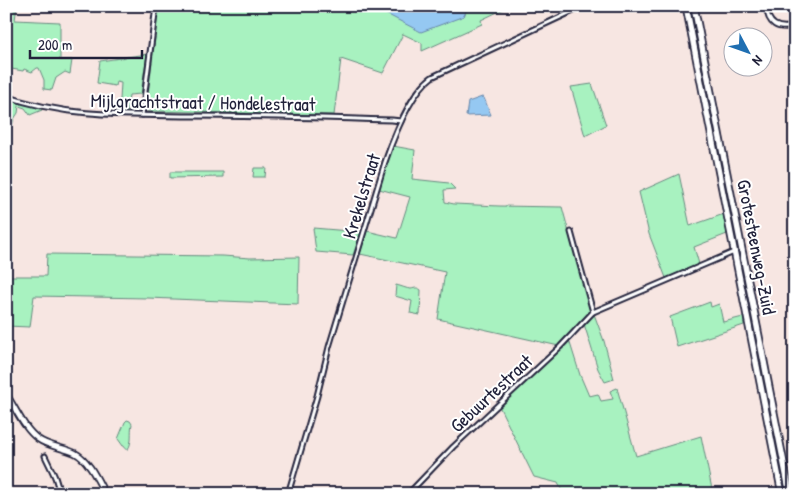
<svg xmlns="http://www.w3.org/2000/svg" width="801" height="500" font-family="'Patrick Hand',sans-serif">
  <rect width="100%" height="100%" fill="#f7e6e2"/>
  <filter id="ink" filterUnits="userSpaceOnUse"><feTurbulence type="fractalNoise" baseFrequency=".02" numOctaves="2"/><feDisplacementMap in="SourceGraphic" scale="10" xChannelSelector="R" yChannelSelector="G"/><feConvolveMatrix kernelMatrix="1 2 1 2 8 2 1 2 1" color-interpolation-filters="sRGB"/></filter>
  <g filter="url(#ink)">
    <g fill="#a8f2c0" stroke="#658a7e">
      <path d="M6 6H17L15 20 60 22V60H72L70 74 65 72 56 78 52 90 44 89V80L39 68H37L32 72 24 69 23 71 6 68 7 54H6Z"/>
      <path d="M159 6H371L464 16 468 6H510L481 20 482 24 422 51V43L403 34 383 73 341 59 334 115 147 111 146 110Z"/>
      <path d="M147 54 141 94 129 95 127 113H117L118 100H120L121 83 116 82 115 86 97 83 100 61Z"/>
      <path d="M592 84 606 125 585 136 571 87Z"/>
      <path d="M8 100 41 108 42 110 30 115 25 108 19 106 18 113 14 119 11 129 6 128V101Z"/>
      <path d="M393 146 415 150 412 179 449 183 455 189 444 190 445 202 454 204 499 206 562 207 591 313 559 346 438 319 445 272 360 254 367 231 397 238 410 197 379 189Z"/>
      <path d="M254 168H266L265 177H253Z"/>
      <path d="M170 172H223V177L170 178Z"/>
      <path d="M679 174 690 226 724 214 727 234 694 247 699 264 666 278 649 234 639 192Z"/>
      <path d="M313 228 361 232 353 255 316 252Z"/>
      <path d="M47 254 223 256 250 258 299 257 298 304 148 298 34 296 30 327 6 326V276H46Z"/>
      <path d="M396 285C401 286 407 289 411 289 416 288 417 287 421 290L420 315 410 313 412 301 395 296Z"/>
      <path d="M710 302 711 307 719 304 723 322 743 317 744 325 677 347 670 317Z"/>
      <path d="M594 314 604 341 614 379 605 382 598 369 584 324Z"/>
      <path d="M569 340 580 375 589 396 598 394 601 401 613 399 610 391 617 388 636 456 701 436 713 494H558L562 491 558 483 534 477 499 406Z"/>
      <path d="M127 420 130 421 132 424C130 432 133 442 128 449H125V446H123L118 439 125 422Z"/>
    </g>
    <g fill="#95c8f2" stroke="#6786a9">
      <path d="M371 6H468L464 16 421 32Z"/>
      <path d="M482 97 484 98 491 115 466 116 468 102Z"/>
    </g>
    <g fill="none" stroke-linecap="round" stroke-linejoin="round">
      <path stroke="#6786a9" stroke-width="1" d="M6 103 9 105"/>
      <g stroke="#22223b" stroke-width="7">
        <g id="street">
          <path d="M766 6C768 25 777 30 795 26"/>
          <path d="M6 96C67 118 131 115 194 116 260 116 326 118 392 120L401 121"/>
          <path d="M142 115 156 6"/>
          <path d="M571 232 593 312"/>
          <path d="M45 456C51 469 58 480 59 494"/>
          <path d="M288 494 317 396 329 347 385 162C394 136 410 93 432 77L584 6"/>
          <path d="M408 494 453 447 560 347 593 312 734 252"/>
        </g>
      </g>
      <g stroke="#22223b" stroke-width="8">
        <path id="secondary" d="M6 394C16 409 24 429 38 439 49 447 63 447 75 453 89 460 98 481 105 494"/>
      </g>
      <g stroke="#22223b" stroke-width="9">
        <g id="highway">
          <path d="M686 6 782 494"/>
          <path d="M694 6 790 494"/>
        </g>
      </g>
      <use href="#street" stroke="#fff" stroke-width="3"/>
      <use href="#secondary" stroke="#fff" stroke-width="4.5"/>
      <use href="#highway" stroke="#fff" stroke-width="5.5"/>
    </g>
  </g>
  <g text-anchor="middle" stroke-width="4" stroke-linejoin="round" paint-order="stroke">
    <g font-size="19" fill="#22223b" stroke="#fff">
      <text transform="translate(203 102) rotate(1)" y="7">Mijlgrachtstraat / Hondelestraat</text>
      <text transform="translate(361 196) rotate(-73)" y="7">Krekelstraat</text>
      <text transform="translate(757 247) rotate(79)" y="7">Grotesteenweg-Zuid</text>
      <text transform="translate(491 393) rotate(-43)" y="7">Gebuurtestraat</text>
    </g>
  </g>
  <rect width="801" height="500" fill="none" stroke="#fff" stroke-width="25"/>
  <rect x="12" y="12" width="776" height="475" fill="none" stroke="#22223b" stroke-width="2" filter="url(#ink)"/>
  <g transform="translate(748 52) rotate(131)"><circle r="24" fill="#ffffff" stroke="#a7a7b1"/>
  <path d="M0-4L9 19L0 12L-9 19Z" fill="#1f6fb2"/>
  <text y="-8" font-size="14" font-weight="bold" text-anchor="middle" fill="#22223b">N</text>
  </g>
  <path d="M30 50v8h112v-8" fill="none" stroke="#22223b" stroke-width="2.5"/>
  <text x="38" y="50" font-size="15" fill="#22223b" stroke="#ffffff" stroke-width="4" paint-order="stroke">200 m</text>
</svg>
